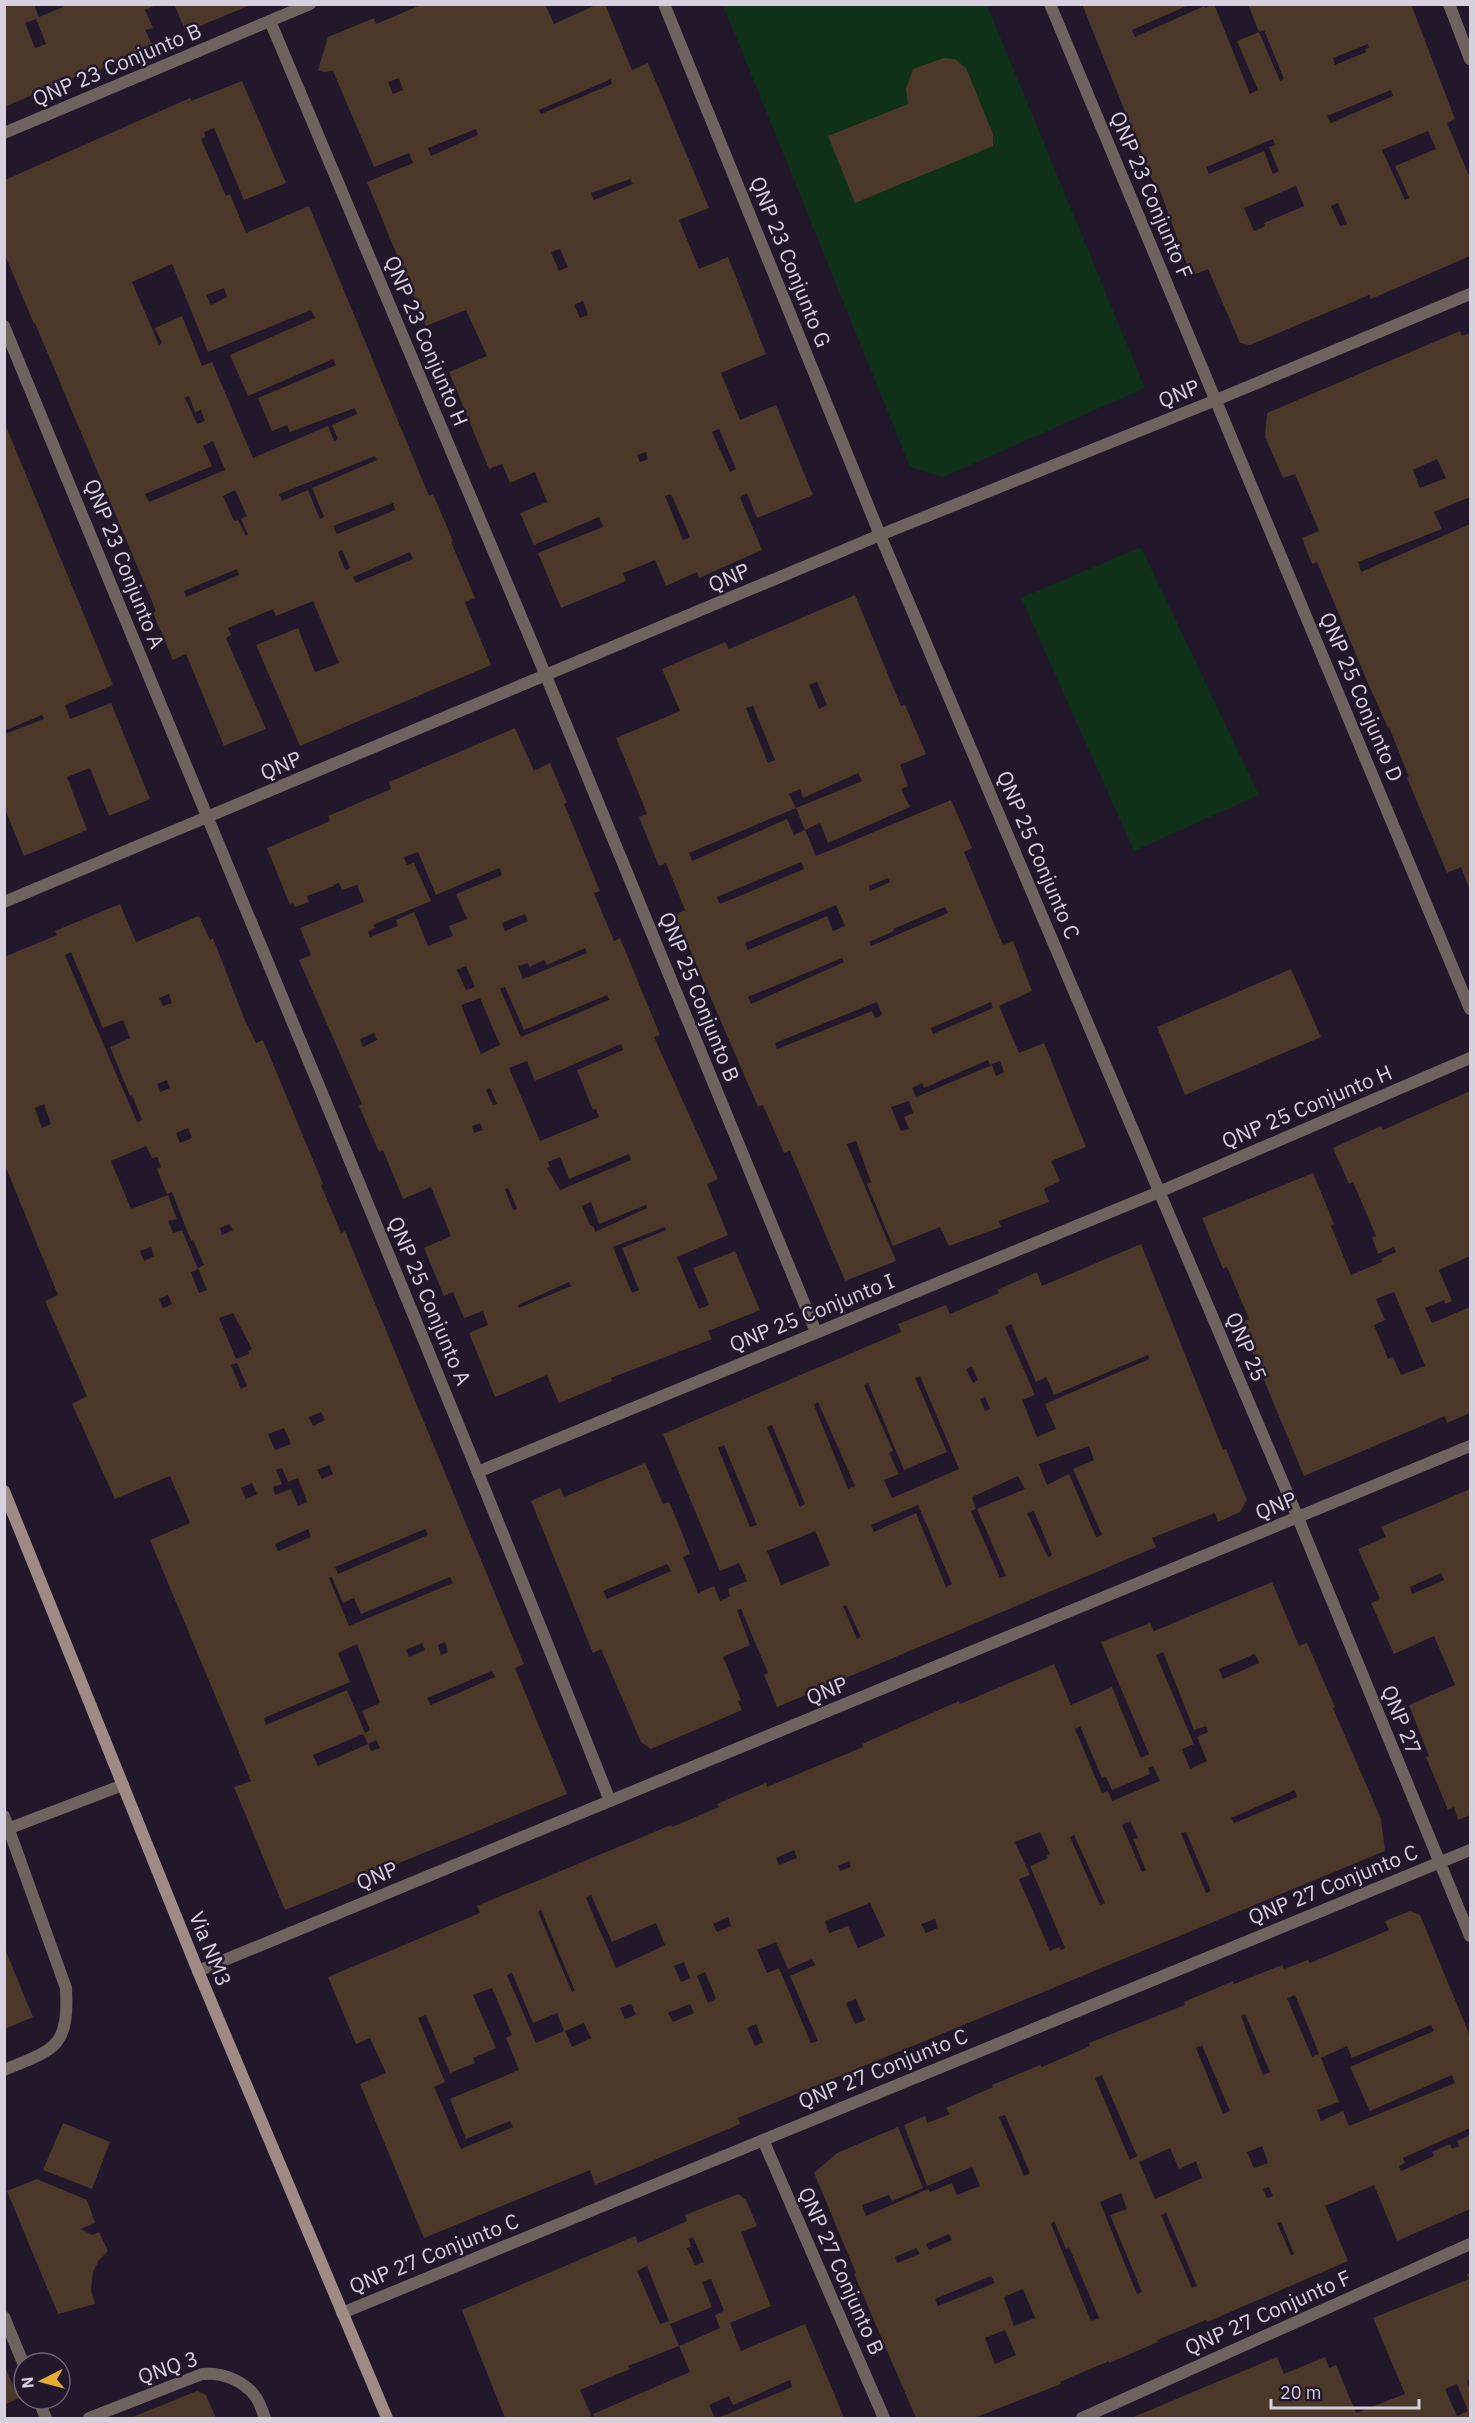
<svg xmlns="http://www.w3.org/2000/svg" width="1475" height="2423" font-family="'IBM Plex Sans',sans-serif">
  <rect width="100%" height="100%" fill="#22172b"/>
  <g fill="#0f3117">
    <path d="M723 5H987L1145 388 943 477 910 467Z"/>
    <path d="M1141 547 1259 795 1134 851 1021 598Z"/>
  </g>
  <g fill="#4c3828" fill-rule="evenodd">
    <path d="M4 4H34L39 17 63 7 62 4H158L145 10 153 28 145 30 152 44 138 51 139 53 90 74 89 71 4 107ZM36 19 46 44 35 48 25 23Z"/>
    <path d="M174 4H250V5L186 32Z"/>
    <path d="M423 4H545L554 24 598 4H605L632 70 648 63 709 208 679 220 699 269 728 257 766 354 721 373 740 420 776 405 813 495 757 518 747 493 740 497 762 550 699 578 697 572 666 586 655 560 623 573 626 581 561 608 538 553 603 527 599 517 534 545 520 513 547 502 535 472 510 483 502 464 489 469 449 372 487 356 466 310 426 326 367 182 413 163 409 153 374 167 333 71 323 72 318 70 328 37 374 18 376 24ZM399 78 403 90 393 94 388 82ZM611 79 612 84 541 114 539 110ZM476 129 478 135 431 156 428 148ZM630 179 633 184 594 200 591 193ZM560 249 568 267 559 271 551 252ZM583 301 588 315 580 318 574 305ZM719 429 736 469 730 472 712 432ZM646 452 648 459 640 462 637 455ZM671 494 690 537 683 540 665 496Z"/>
    <path d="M1082 4H1191L1132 30 1135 37 1204 6 1205 8 1214 4 1250 94 1258 90 1237 41 1259 32 1280 81 1284 79 1264 30 1259 32 1248 4H1411L1455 119 1447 123 1470 178V256L1371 299 1369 295 1250 345 1240 343 1208 269 1191 276 1159 188 1156 189ZM1368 44 1369 48 1365 49 1366 52 1335 65 1333 58ZM1391 90 1393 96 1331 123 1327 116ZM1428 131 1436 149 1395 166 1409 198 1405 200 1382 150ZM1273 139 1275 145 1269 147 1279 171 1273 174 1264 151 1209 174 1206 167ZM1296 186 1304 206 1264 223 1265 226 1254 231 1244 208ZM1338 203 1347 224 1340 226 1331 206Z"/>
    <path d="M944 58 955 59 966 68 993 134V146L855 203 828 136 908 104 906 89 913 69Z"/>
    <path d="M242 81 286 183 244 200 214 128 204 132 205 137 201 139 226 196 230 194 246 233 309 206 429 496 433 494 453 541 451 542 475 598 465 602 491 665 300 746 256 645 298 628 315 672 339 663 313 601 276 616 273 609 228 628 231 635 226 638 266 729 224 746 186 654 173 660 153 613 156 611 35 323 34 324 5 255V180L190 98 191 101ZM172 264 208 352 311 310 315 318 230 355 248 396 333 359 336 365 258 398 272 431 287 425 290 432 355 408 357 414 332 425 338 439 334 441 328 426 253 458 212 362 202 366 182 316 155 328 162 343 159 345 132 282ZM224 288 227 297 211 305 206 295ZM189 396 195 412 201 410 205 421 197 424 185 398ZM213 441 225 470 149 502 145 494 212 466 203 446ZM375 456 377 460 312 488 324 517 320 519 308 490 282 501 279 494ZM235 490 247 516 241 519 248 535 246 536 238 520 234 521 223 496ZM393 503 395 510 337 534 333 526ZM342 550 350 568 345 570 338 552ZM410 552 413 559 356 583 353 577ZM237 569 239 575 186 597 184 591Z"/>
    <path d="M1460 331 1462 336 1470 333V497L1434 512 1442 529 1358 562 1361 572 1470 524V890L1461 867 1447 873 1407 778 1409 777 1389 727 1388 728 1367 681 1317 562 1312 564 1302 538 1319 531 1307 502 1295 474 1283 478 1265 437 1267 413ZM1437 459 1446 478 1420 488 1413 470Z"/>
    <path d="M5 424 113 685 65 705 70 719 111 703 150 799 109 816 90 768 67 777 87 830 24 856 5 809V734L44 719 42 715 4 731Z"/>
    <path d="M855 595 901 706 905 705 926 754 900 765 908 786 901 789 910 807 828 843 820 823 805 830 796 808 689 853 692 861 787 819 794 835 805 830 816 856 951 800 972 848 964 852 1003 945 1013 941 1032 991 999 1006 1019 1053 1044 1043 1086 1147 1051 1161 1060 1181 1044 1189 1049 1202 999 1221 1001 1227 949 1246 940 1227 893 1246 867 1184 871 1182 856 1141 847 1144 896 1261 845 1281 790 1151 784 1153 763 1105 758 1107 675 915 685 910 666 863 659 866 639 817 647 814 616 738 680 711 662 669 725 642 729 649ZM817 682 827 705 819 709 809 685ZM753 706 775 760 768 763 746 708ZM858 773 862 781 796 808 789 794 800 789 803 798ZM801 862 804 869 720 904 717 897ZM888 878 890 882 870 891 869 886ZM836 905 845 926 833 931 827 916 748 950 745 943ZM945 907 948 913 871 946 869 942 894 931 893 929ZM842 958 844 962 751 1004 748 997ZM877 1002 882 1015 875 1018 872 1011 777 1049 775 1043ZM991 1002 993 1008 933 1034 931 1028ZM988 1060 990 1065 1000 1061 1004 1072 996 1076 992 1065 916 1097 912 1088 922 1083 924 1088ZM909 1101 913 1113 904 1117 909 1129 901 1131 891 1107Z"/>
    <path d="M515 728 534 771 550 763 567 803 564 804 600 891 594 893 614 941 620 938 660 1035 654 1037 718 1179 707 1184 728 1235 677 1257 699 1309 709 1305 693 1268 735 1251 760 1310 708 1331 712 1339 611 1378 612 1381 559 1403 547 1375 495 1397 469 1333 488 1325 483 1311 464 1318 453 1292 444 1296 424 1248 451 1236 431 1187 403 1199 383 1150 379 1152 359 1106 362 1104 299 960 311 955 300 928 364 902 357 885 342 890 339 883 333 885 334 886 307 896 309 902 295 907 293 903 290 905 267 848 330 821 328 816 391 789 389 782ZM418 852 436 895 499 868 502 875 456 894 467 919 449 926 453 936 428 946 414 912 396 920 398 926 370 937 368 932 375 928 373 925 431 901 414 863 407 865 404 857ZM525 914 528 921 505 931 502 923ZM585 948 587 953 523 979 518 966 528 963 529 967 544 960 547 965ZM466 966 475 987 466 990 457 970ZM505 987 524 1030 607 995 609 1000 521 1037 500 989ZM480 998 500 1045 481 1054 461 1005ZM374 1033 377 1040 363 1047 360 1039ZM621 1044 623 1050 577 1070 593 1110 596 1109 599 1117 540 1141 509 1068 527 1061 535 1081ZM490 1088 497 1104 493 1105 486 1090ZM480 1123 483 1130 474 1133 472 1126ZM629 1154 631 1160 560 1190 547 1168 550 1167 548 1162 560 1157 569 1179ZM508 1188 517 1209 513 1210 505 1189ZM591 1202 599 1224 646 1205 647 1208 595 1232 594 1227 590 1225 582 1206ZM665 1227 666 1230 622 1248 639 1290 632 1293 613 1247ZM569 1282 571 1286 519 1308 518 1305Z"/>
    <path d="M120 904 136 942 199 916 210 940 213 938 244 1018 256 1043 263 1040 323 1184 321 1185 341 1233 345 1231 524 1664 515 1668 567 1794 285 1910 234 1787 251 1781 150 1540 190 1523 170 1476 115 1499 72 1404 87 1396 45 1301 58 1295 4 1163V957L57 935 55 931ZM71 952 103 1028 123 1020 130 1038 110 1047 130 1096 132 1095 142 1120 137 1122 65 955ZM169 994 172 1003 163 1006 159 998ZM167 1080 170 1088 160 1092 157 1084ZM44 1104 51 1124 42 1128 35 1108ZM188 1128 192 1138 180 1143 176 1133ZM146 1146 152 1158 157 1157 161 1167 157 1169 167 1194 172 1192 191 1241 193 1240 204 1265 198 1268 207 1290 199 1293 191 1272 198 1269 182 1230 173 1233 168 1221 177 1219 168 1195 131 1209 111 1161ZM229 1224 233 1230 222 1235 220 1228ZM151 1247 154 1256 144 1261 140 1251ZM168 1295 172 1304 163 1308 159 1299ZM233 1313 252 1349 248 1351 249 1354 236 1359 219 1318ZM237 1363 247 1386 241 1389 231 1365ZM321 1412 325 1420 313 1426 309 1417ZM284 1428 291 1444 275 1450 268 1434ZM329 1465 333 1474 322 1479 317 1470ZM282 1468 288 1482 298 1478 307 1502 298 1506 291 1489 275 1495 273 1487 282 1484 276 1470ZM252 1483 257 1494 246 1499 241 1488ZM308 1529 311 1537 278 1551 275 1544ZM425 1529 428 1535 338 1574 335 1567ZM332 1577 343 1603 354 1598 361 1614 450 1577 453 1583 349 1626 329 1578ZM445 1642 448 1652 441 1655 438 1645ZM422 1643 425 1650 409 1657 406 1650ZM357 1644 380 1703 362 1711 370 1730 365 1733 347 1690 266 1725 264 1718 350 1682 338 1653ZM492 1671 495 1677 431 1705 427 1698ZM363 1734 368 1744 376 1740 380 1748 371 1751 368 1744 318 1766 313 1755Z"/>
    <path d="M1291 969 1321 1037 1185 1095 1157 1027Z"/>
    <path d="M1470 1091V1256L1439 1270 1452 1301 1445 1304 1444 1300 1425 1308 1432 1323 1470 1307V1413L1447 1423 1445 1416 1304 1476 1240 1323 1249 1319 1227 1267 1223 1269 1202 1218 1313 1173 1334 1224 1331 1226 1351 1275 1382 1262 1381 1259 1396 1252 1394 1247 1378 1254 1372 1237 1376 1236 1353 1182 1349 1184 1333 1148 1381 1126 1383 1130ZM1394 1292 1425 1366 1401 1375 1393 1357 1388 1359 1374 1325 1385 1320 1376 1299Z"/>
    <path d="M1141 1244 1223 1450 1226 1449 1247 1500 1240 1512 1218 1522 1215 1513 1152 1538 1156 1547 777 1707 764 1675 768 1673 741 1609 737 1610 750 1645 723 1657 741 1700 738 1701 742 1710 651 1749 641 1742 601 1649 593 1653 531 1501 560 1488 564 1497 645 1463 663 1504 669 1502 682 1533 690 1554 683 1557 698 1593 714 1586 720 1601 730 1596 728 1589 747 1581 739 1563 720 1571 663 1434 901 1332 898 1324 946 1305 950 1314 999 1293 997 1290 1037 1272 1042 1286ZM1011 1324 1036 1382 1046 1377 1054 1395 1148 1355 1149 1359 1045 1404 1056 1429 1037 1437 1022 1400 1035 1395 1005 1327ZM972 1367 978 1380 973 1383 966 1369ZM920 1376 959 1469 892 1498 884 1480 899 1474 889 1453 893 1451 864 1385 868 1383 904 1470 947 1452 915 1378ZM985 1397 990 1409 985 1411 980 1399ZM818 1402 855 1486 848 1489 814 1405ZM772 1425 805 1504 800 1507 767 1427ZM724 1445 757 1525 750 1527 718 1448ZM1089 1446 1094 1460 1073 1469 1102 1535 1096 1537 1069 1474 1047 1485 1039 1464ZM1018 1476 1025 1489 977 1509 1006 1576 1000 1578 971 1511 976 1509 972 1497ZM918 1505 952 1584 946 1587 916 1513 874 1532 871 1525ZM1034 1511 1052 1555 1048 1557 1027 1513ZM815 1531 830 1565 781 1585 767 1551ZM667 1564 671 1571 607 1599 603 1591ZM846 1605 861 1637 857 1639 844 1608 842 1607Z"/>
    <path d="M1470 1489V1815L1458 1820 1454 1807 1448 1810 1426 1757 1429 1756 1409 1705 1455 1685 1434 1636 1394 1654 1371 1603 1380 1599 1358 1549 1386 1537 1381 1527ZM1441 1573 1444 1580 1412 1594 1410 1587Z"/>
    <path d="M1272 1582 1299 1646 1307 1643 1335 1707 1333 1708 1381 1819 1385 1851 738 2118 740 2124 595 2185 590 2170 424 2238 360 2084 386 2073 370 2038 356 2044 328 1977 480 1913 477 1906 671 1825 672 1827 719 1807 717 1804 766 1783 767 1787 863 1747 862 1744 959 1701 960 1704 1054 1664 1071 1705 1112 1687 1141 1758 1149 1754 1101 1642 1150 1623 1154 1631ZM1163 1652 1194 1730 1206 1726 1208 1732 1197 1737 1207 1761 1190 1769 1182 1749 1194 1744 1156 1655ZM1255 1654 1259 1663 1223 1679 1219 1669ZM1080 1726 1102 1778 1106 1777 1112 1790 1150 1774 1148 1768 1153 1766 1160 1781 1112 1801 1108 1791 1102 1793 1075 1729ZM1295 1790 1297 1797 1234 1823 1231 1818ZM1130 1821 1138 1838 1133 1839 1146 1870 1142 1872 1122 1825ZM1040 1832 1050 1854 1047 1855 1048 1858 1030 1866 1065 1948 1061 1950 1059 1947 1050 1951 1019 1879 1030 1875 1015 1842ZM1186 1832 1211 1891 1206 1893 1181 1833ZM1074 1835 1105 1903 1100 1905 1070 1837ZM794 1850 797 1858 779 1865 776 1858ZM849 1861 851 1867 840 1871 838 1866ZM591 1895 612 1942 656 1923 665 1945 616 1968 586 1898ZM870 1903 885 1936 858 1948 848 1926 829 1933 825 1921ZM541 1910 575 1991 572 1992 538 1912ZM728 1917 731 1926 717 1932 713 1924ZM935 1919 938 1928 926 1933 921 1924ZM776 1942 788 1969 812 1959 815 1965 790 1976 818 2041 811 2043 779 1968 767 1973 757 1950ZM684 1962 690 1978 681 1982 674 1966ZM705 1972 716 1999 708 2003 697 1976ZM512 1973 533 2023 557 2013 564 2031 536 2043 507 1975ZM492 1988 512 2035 506 2038 519 2070 450 2099 466 2139 510 2121 513 2127 461 2149 434 2087 445 2082 418 2018 426 2015 450 2073 475 2063 473 2058 496 2048 473 1995ZM856 1999 865 2020 855 2024 846 2003ZM631 2004 636 2015 625 2019 620 2008ZM690 2004 694 2013 673 2022 668 2013ZM584 2023 591 2038 572 2047 565 2031ZM756 2024 763 2042 755 2046 747 2028Z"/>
    <path d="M1410 1911 1420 1915 1470 2036V2128L1403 2158 1405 2163 1399 2166 1401 2171 1434 2156 1432 2152 1450 2144 1452 2149 1459 2146 1457 2141 1470 2135V2209L1397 2241 1374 2185 1325 2206 1348 2261 1207 2322 1206 2320 1157 2340 1158 2342 1109 2363V2361L1060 2382 1061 2384 974 2418H916L854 2274 856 2273 814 2173 837 2153 898 2127 923 2188 892 2201 889 2195 862 2205 866 2216 928 2189 930 2192 952 2183 957 2195 980 2186 972 2167 927 2186 904 2125 925 2116 927 2123 950 2114 946 2108 993 2087 992 2085 1040 2065 1042 2067 1090 2046 1089 2043 1185 2005 1184 2002 1233 1981 1234 1984 1282 1965 1284 1969 1308 1960 1310 1963 1389 1930 1385 1921ZM1295 1995 1319 2054 1312 2057 1287 1998ZM1245 2014 1270 2072 1263 2075 1241 2016ZM1431 2025 1434 2031 1350 2067 1370 2111 1452 2075 1455 2083 1349 2126 1343 2111 1321 2121 1317 2110 1339 2102 1321 2058 1347 2046 1352 2058ZM1202 2045 1230 2111 1223 2114 1196 2048ZM1102 2075 1137 2156 1130 2160 1095 2078ZM1005 2115 1030 2173 1024 2176 999 2117ZM1262 2146 1268 2163 1254 2168 1247 2152ZM1170 2148 1179 2169 1196 2161 1202 2178 1155 2199 1139 2162ZM1269 2187 1273 2196 1267 2198 1263 2189ZM1121 2193 1127 2209 1110 2215 1142 2292 1137 2294 1100 2202ZM1166 2213 1197 2286 1192 2288 1161 2215ZM1054 2221 1066 2249 1069 2247 1099 2318 1091 2321 1051 2224ZM1281 2222 1294 2254 1291 2255 1277 2223ZM949 2234 952 2240 929 2250 926 2244ZM916 2248 920 2254 897 2263 895 2257ZM991 2276 995 2283 938 2306 935 2299ZM1023 2289 1035 2318 1014 2326 1004 2297ZM1005 2330 1016 2355 995 2364 985 2338Z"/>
    <path d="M5 1949 33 2017 5 2029Z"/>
    <path d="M63 2123 110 2142 92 2189 43 2170Z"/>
    <path d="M37 2179 87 2200 95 2223 81 2229 92 2235 99 2232 108 2251 99 2260 93 2272 91 2290 95 2304 58 2314 7 2191Z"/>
    <path d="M738 2194 746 2200 757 2226 741 2232 771 2306 730 2323 741 2351 805 2324 844 2418H718L792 2387 790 2380 733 2405 729 2396 709 2405 715 2418H595L593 2414 690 2372 679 2346 720 2328 715 2315 724 2311 711 2279 702 2282 712 2307 670 2324 679 2346 628 2366 630 2369 580 2390 591 2415 588 2418H505L462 2310 635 2236 638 2243 687 2221 685 2215ZM693 2237 704 2262 695 2265 687 2248 691 2247 689 2239ZM647 2266 669 2321 660 2324 637 2271Z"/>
    <path d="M1470 2273V2379L1467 2381 1470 2389V2418H1131L1277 2357 1284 2374 1325 2357 1329 2368 1336 2365 1356 2413 1405 2394 1373 2318 1469 2279 1467 2274ZM1457 2384 1468 2411 1457 2416 1445 2389Z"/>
    <path d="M4 2365 19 2398 4 2405Z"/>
    <path d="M197 2391 206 2395 216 2418H130Z"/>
  </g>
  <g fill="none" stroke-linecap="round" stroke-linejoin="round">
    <g stroke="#6f635e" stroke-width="12">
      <path d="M664 4 880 535 1298 1518 1470 1936"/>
      <path d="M1050 4 1470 1009"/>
      <path d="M1449 4 1470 59"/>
      <path d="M270 21 546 676 816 1332"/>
      <path d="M4 133 310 4"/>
      <path d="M4 326C206 817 414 1307 610 1801"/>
      <path d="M4 902 880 535 1216 400 1470 294"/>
      <path d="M480 1471 1159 1192 1470 1058"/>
      <path d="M4 1816 66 1988C69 2048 55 2049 4 2070"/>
      <path d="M10 1828 123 1785"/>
      <path d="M198 1971 1470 1446"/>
      <path d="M763 2140 884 2418"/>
      <path d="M342 2313 1470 1850"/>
      <path d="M4 2317 24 2365"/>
      <path d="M38 2399 46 2418"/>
      <path d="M89 2418 202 2374C221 2372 243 2380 255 2396 260 2402 262 2411 265 2418"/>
      <path d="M1082 2418 1470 2244"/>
    </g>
    <path stroke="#9f8b83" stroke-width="12" d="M4 1491 198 1971 387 2418"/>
  </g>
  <g text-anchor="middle" stroke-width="5" stroke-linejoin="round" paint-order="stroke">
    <g font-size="21" fill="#d7d0de" stroke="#22172b">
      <text transform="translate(117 65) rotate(-23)" y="7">QNP 23 Conjunto B</text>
      <text transform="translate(1151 195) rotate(67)" y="7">QNP 23 Conjunto F</text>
      <text transform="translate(790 262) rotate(68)" y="7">QNP 23 Conjunto G</text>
      <text transform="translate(426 341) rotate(67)" y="7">QNP 23 Conjunto H</text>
      <text transform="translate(1179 394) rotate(-22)" y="7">QNP</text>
      <text transform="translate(124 564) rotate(68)" y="7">QNP 23 Conjunto A</text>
      <text transform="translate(729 578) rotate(-23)" y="7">QNP</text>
      <text transform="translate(1361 697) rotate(67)" y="7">QNP 25 Conjunto D</text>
      <text transform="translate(281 766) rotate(-23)" y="7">QNP</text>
      <text transform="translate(1038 855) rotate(67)" y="7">QNP 25 Conjunto C</text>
      <text transform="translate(699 997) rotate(68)" y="7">QNP 25 Conjunto B</text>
      <text transform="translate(1307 1107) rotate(-23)" y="7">QNP 25 Conjunto H</text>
      <text transform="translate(429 1301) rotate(67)" y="7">QNP 25 Conjunto A</text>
      <text transform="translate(812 1313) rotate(-22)" y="7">QNP 25 Conjunto I</text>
      <text transform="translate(1246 1347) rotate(67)" y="7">QNP 25</text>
      <text transform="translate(1276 1506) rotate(-22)" y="7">QNP</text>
      <text transform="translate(827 1691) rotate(-22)" y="7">QNP</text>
      <text transform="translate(1401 1720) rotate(68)" y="7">QNP 27</text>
      <text transform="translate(377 1876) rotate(-22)" y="7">QNP</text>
      <text transform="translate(1333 1885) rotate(-22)" y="7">QNP 27 Conjunto C</text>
      <text transform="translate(210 1949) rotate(68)" y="7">Via NM3</text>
      <text transform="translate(883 2069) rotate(-22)" y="7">QNP 27 Conjunto C</text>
      <text transform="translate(434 2254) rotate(-22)" y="7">QNP 27 Conjunto C</text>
      <text transform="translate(841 2271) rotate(66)" y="7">QNP 27 Conjunto B</text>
      <text transform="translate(1268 2313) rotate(-24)" y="7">QNP 27 Conjunto F</text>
      <text transform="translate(168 2368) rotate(-19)" y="7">QNQ 3</text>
    </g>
  </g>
  <rect width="1475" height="2423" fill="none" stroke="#d7d0de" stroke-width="12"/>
  <g transform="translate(42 2381) rotate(264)"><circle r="28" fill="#22172b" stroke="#6a6173" stroke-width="1.5"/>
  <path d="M0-4.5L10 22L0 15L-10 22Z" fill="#e5ad35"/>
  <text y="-9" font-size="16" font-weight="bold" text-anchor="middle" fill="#d7d0de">N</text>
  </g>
  <path d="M1271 2399v9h148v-9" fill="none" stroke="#d7d0de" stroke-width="3"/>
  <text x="1280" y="2399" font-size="18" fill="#d7d0de" stroke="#22172b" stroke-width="4.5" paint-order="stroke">20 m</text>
</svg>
